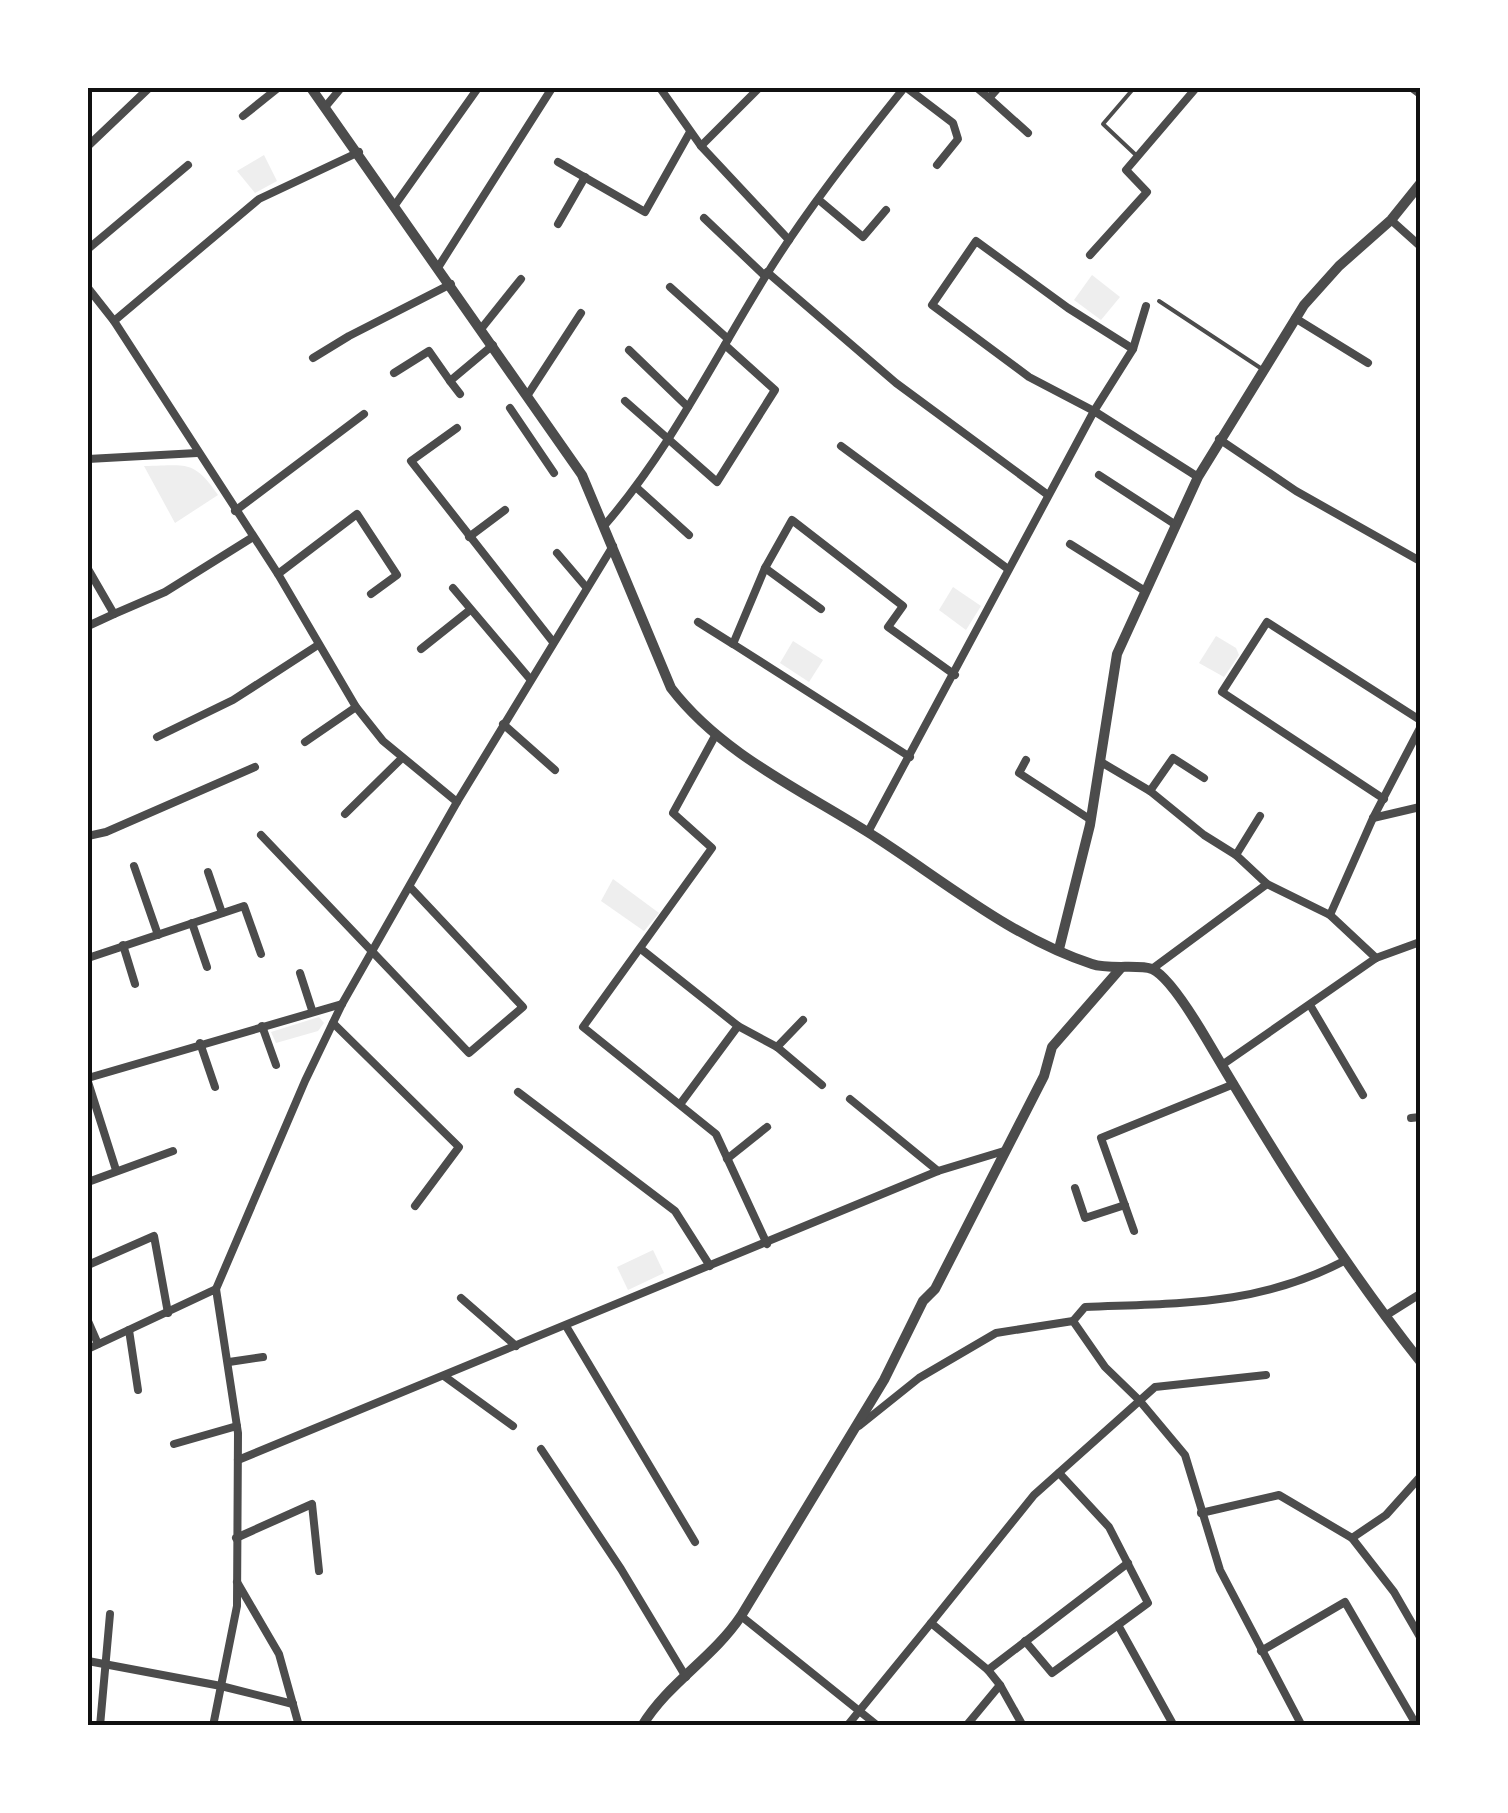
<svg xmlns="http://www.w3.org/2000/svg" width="1508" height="1813" font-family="'Space Grotesk',sans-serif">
  <rect width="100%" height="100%" fill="#fff"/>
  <g fill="#eee">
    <path d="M264 155 277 181 255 193 237 171Z"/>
    <path d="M1092 275 1120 297 1101 320 1074 300Z"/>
    <path d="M144 466C185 466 193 458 218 495L175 523Z"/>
    <path d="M953 587 981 606 966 630 939 610Z"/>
    <path d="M1216 636 1236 648 1239 655 1224 677 1199 663Z"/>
    <path d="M793 641 823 660 809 682 780 663Z"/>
    <path d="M613 879 659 913 644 931 601 901Z"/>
    <path d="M319 1017 324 1023 318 1031 276 1043 271 1032Z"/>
    <path d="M653 1250 664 1273 628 1290 617 1267Z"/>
  </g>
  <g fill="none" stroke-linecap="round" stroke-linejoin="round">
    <g stroke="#4c4c4c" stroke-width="4">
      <path d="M1134 88 1103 124 1138 157"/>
      <path d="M1159 301 1262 369"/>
    </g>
    <g stroke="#4c4c4c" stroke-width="8">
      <path d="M660 88 701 146 789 240"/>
      <path d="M907 88 953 123 958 139 937 165"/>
      <path d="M977 88 989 98 998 88"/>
      <path d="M1412 88 1420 94"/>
      <path d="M989 98 1028 133"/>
      <path d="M326 106 341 88"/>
      <path d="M243 116 278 88"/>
      <path d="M88 146 149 88"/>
      <path d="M701 146 759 88"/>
      <path d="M558 162 645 212 690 132"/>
      <path d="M819 200 863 237 886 210"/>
      <path d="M395 205 478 88"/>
      <path d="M704 218 765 276"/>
      <path d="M1391 220 1420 246"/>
      <path d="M558 224 585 177"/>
      <path d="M88 249 188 165"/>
      <path d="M1090 255 1147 192 1126 170 1196 88"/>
      <path d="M439 266 552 88"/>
      <path d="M767 272 896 383 1048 495"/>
      <path d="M670 287 728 339"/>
      <path d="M88 288 114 321 278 574 356 707 383 741 457 802"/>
      <path d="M1295 318 1368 363"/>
      <path d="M114 321 259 199 359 152"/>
      <path d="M481 329 521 279"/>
      <path d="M1133 349 1146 306"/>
      <path d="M629 350 688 407"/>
      <path d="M313 358 349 336 451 284"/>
      <path d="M394 373 429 351 450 381 493 345"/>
      <path d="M450 381 460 394"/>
      <path d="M527 396 581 313"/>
      <path d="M625 401 717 482 775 390 725 345"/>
      <path d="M510 408 554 473"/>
      <path d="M457 428 411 461 553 642"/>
      <path d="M1219 439 1296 491 1420 561"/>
      <path d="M841 446 1008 569"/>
      <path d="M88 459 197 453"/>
      <path d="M1099 475 1176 525"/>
      <path d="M637 488 689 535"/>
      <path d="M235 511 364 414"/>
      <path d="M604 526C670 450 714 359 767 274 807 209 857 147 904 88"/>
      <path d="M469 537 505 510"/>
      <path d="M1070 544 1145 591"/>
      <path d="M557 553 586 587"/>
      <path d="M765 568 821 609"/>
      <path d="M88 569 114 614 165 592 253 537"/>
      <path d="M278 574 357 514 397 575 371 594"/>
      <path d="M453 588 530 679"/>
      <path d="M698 622 733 644"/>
      <path d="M88 626 114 614"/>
      <path d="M421 649 470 610"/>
      <path d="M503 724 555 770"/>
      <path d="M715 736 673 813 712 848 583 1027 716 1134 767 1244"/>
      <path d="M157 737 233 700 318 645"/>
      <path d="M305 742 356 707"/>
      <path d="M910 757 733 644 765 568 792 520 903 606 888 627 955 675"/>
      <path d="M1026 760 1019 773 1091 820"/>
      <path d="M1101 762 1150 791 1204 835 1236 855 1267 884 1330 915 1376 958"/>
      <path d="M1150 791 1173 758 1204 778"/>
      <path d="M1384 799 1222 692 1267 622 1420 720"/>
      <path d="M345 814 402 758"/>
      <path d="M1373 818 1420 807"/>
      <path d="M868 832 1094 411 1133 349 1068 308 976 241 932 305 1029 377 1094 411 1198 477"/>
      <path d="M261 835 469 1053 523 1007 410 887"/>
      <path d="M88 836 106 832 255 767"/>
      <path d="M1236 855 1260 816"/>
      <path d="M134 866 158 935"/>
      <path d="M208 872 222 913"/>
      <path d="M1330 915 1373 818 1420 728"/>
      <path d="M192 923 207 967"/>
      <path d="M123 945 135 984"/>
      <path d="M641 949 738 1026 681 1103"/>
      <path d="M88 958 244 906 261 954"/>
      <path d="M1152 969 1267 884"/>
      <path d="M300 973 312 1010"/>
      <path d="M1310 1005 1363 1095"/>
      <path d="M333 1023 459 1147 415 1206"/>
      <path d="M262 1026 276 1065"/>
      <path d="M738 1026 777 1047 822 1085"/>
      <path d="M200 1043 215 1087"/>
      <path d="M777 1047 803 1020"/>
      <path d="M1222 1065 1376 958 1420 942"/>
      <path d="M88 1078 342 1004"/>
      <path d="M88 1082 116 1170"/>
      <path d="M518 1092 675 1211 710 1266"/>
      <path d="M850 1099 938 1171"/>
      <path d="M1411 1118 1420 1117"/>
      <path d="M727 1159 767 1127"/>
      <path d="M88 1182 173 1151"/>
      <path d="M1075 1188 1085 1218 1125 1205"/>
      <path d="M1134 1231 1101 1138 1234 1084"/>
      <path d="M88 1265 154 1236 168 1313"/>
      <path d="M216 1289 305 1081 342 1004 457 802 613 546"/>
      <path d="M461 1298 516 1346"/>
      <path d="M1385 1316 1420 1294"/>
      <path d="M88 1321 98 1344"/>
      <path d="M1073 1321 1085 1307C1179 1303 1258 1306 1344 1261"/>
      <path d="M566 1326 695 1542"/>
      <path d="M129 1330 138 1390"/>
      <path d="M88 1349 216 1289 238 1433 237 1606 213 1726"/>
      <path d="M229 1362 263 1357"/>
      <path d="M444 1376 513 1426"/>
      <path d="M859 1426 919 1378 996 1333 1073 1321 1105 1367 1139 1400 1185 1455 1220 1570 1302 1726"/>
      <path d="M174 1444 237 1426"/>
      <path d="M541 1449 621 1569 686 1677"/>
      <path d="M88 1450V1460"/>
      <path d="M238 1460 938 1171 1004 1151"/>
      <path d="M1059 1473 1109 1527 1148 1603 1118 1625 1174 1726"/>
      <path d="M1201 1513 1279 1495 1352 1538 1394 1592 1420 1637"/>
      <path d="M236 1538 312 1504 319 1571"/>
      <path d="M1352 1538 1386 1515 1420 1477"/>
      <path d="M237 1582 279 1654 299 1726"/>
      <path d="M741 1616 878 1726"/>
      <path d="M931 1623 1034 1495 1155 1387 1266 1375"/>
      <path d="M1025 1641 1052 1673 1118 1625"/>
      <path d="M1261 1651 1345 1602 1417 1726"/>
      <path d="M88 1661 221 1686 293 1704"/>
      <path d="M988 1670 1128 1563"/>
      <path d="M100 1726 110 1614"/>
      <path d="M847 1726 931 1623 988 1670 1000 1685 1023 1726"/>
      <path d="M966 1726 1000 1685"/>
    </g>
    <g stroke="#4c4c4c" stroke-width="10">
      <path d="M311 88 582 475 671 688C723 756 806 792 877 838 945 882 1014 939 1092 964 1109 970 1139 964 1152 969 1170 977 1197 1023 1207 1040 1273 1152 1340 1260 1420 1361"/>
      <path d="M1059 949 1090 825 1117 654 1198 477 1304 305 1339 266 1391 220 1420 184"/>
      <path d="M642 1726C668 1683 713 1658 741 1616L884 1380 923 1301 935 1289 1044 1076 1052 1047 1120 969"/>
    </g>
  </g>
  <rect width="1508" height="1813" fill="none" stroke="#ffffff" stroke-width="180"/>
  <rect x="90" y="90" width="1328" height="1633" fill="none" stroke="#111" stroke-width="4"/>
</svg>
